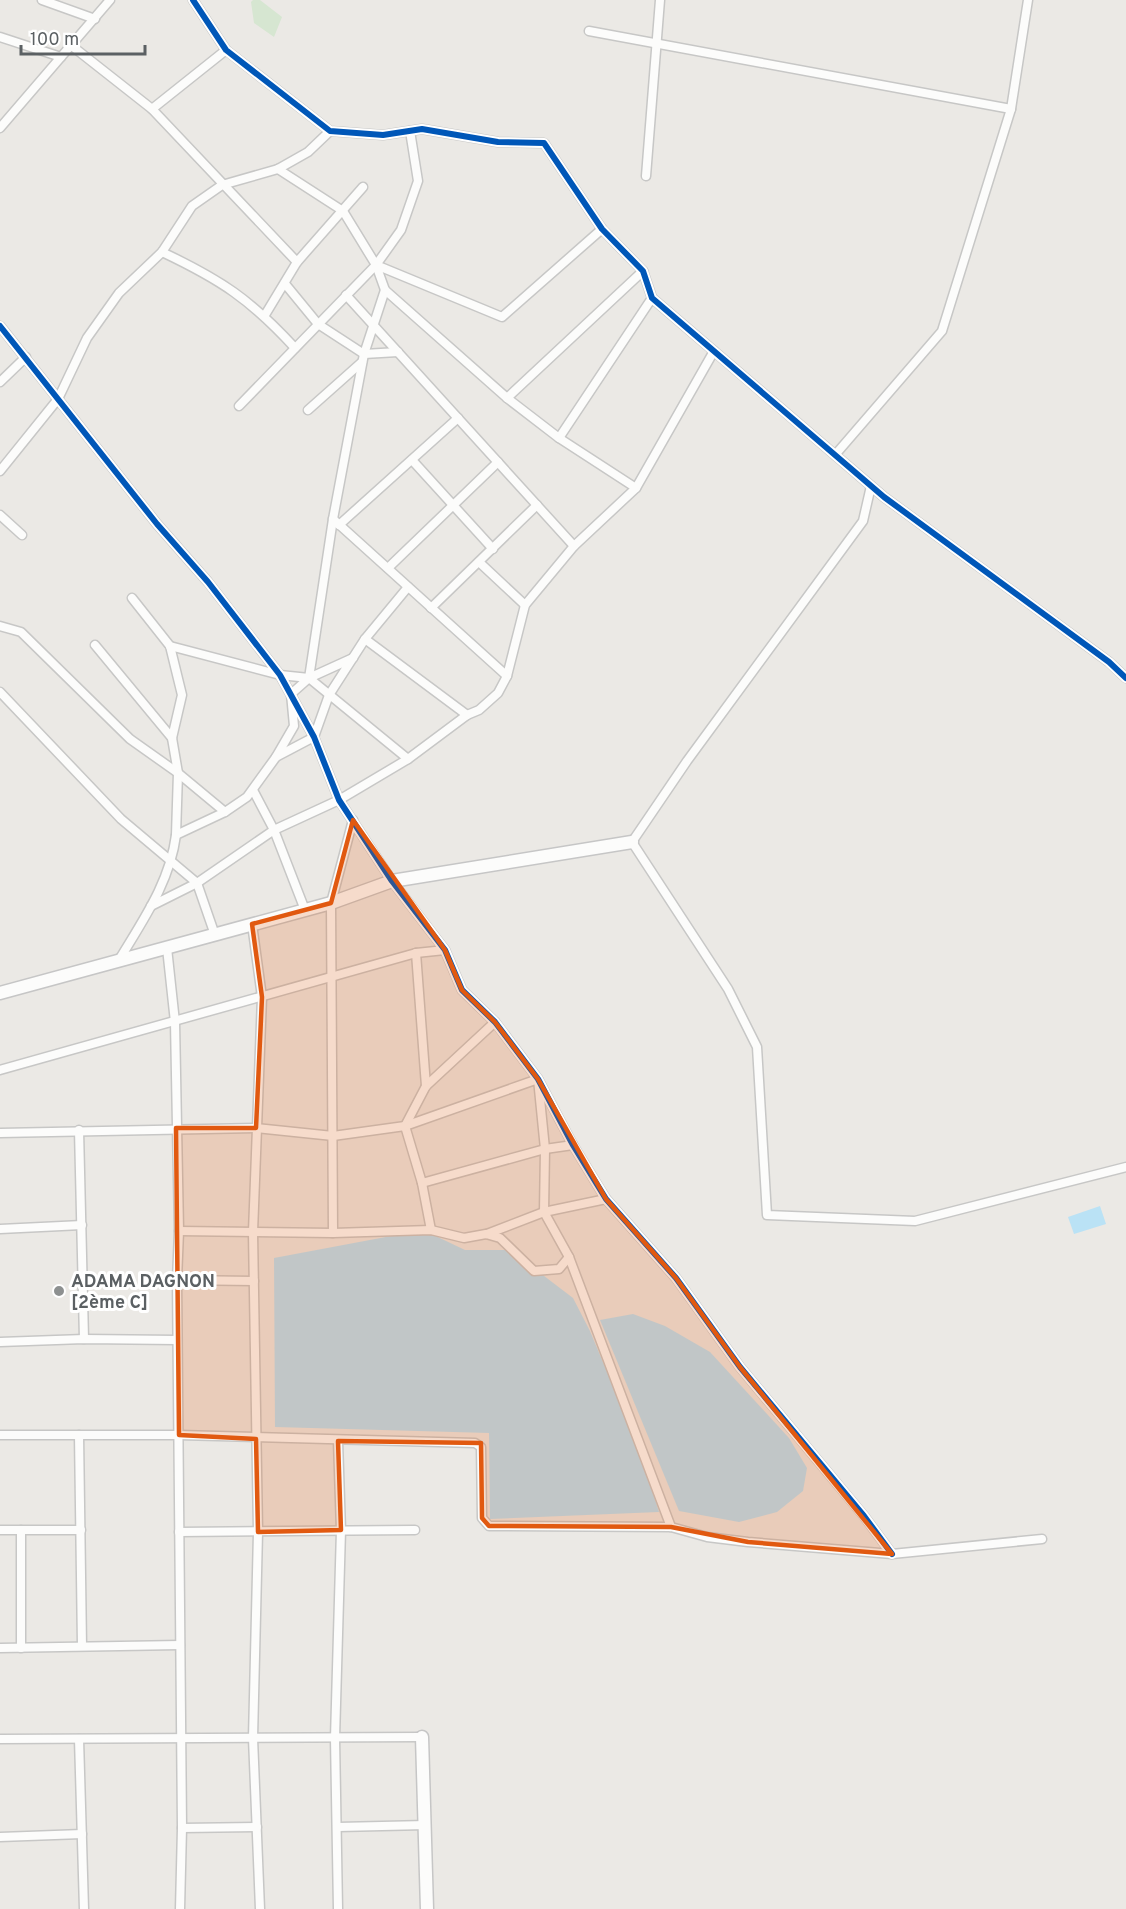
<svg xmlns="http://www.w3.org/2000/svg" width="1126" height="1909" font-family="Overpass,sans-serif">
  <rect width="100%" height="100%" fill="#ebe9e5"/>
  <path fill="#d6e6d1" d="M253 0H260L282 17 274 37 254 23 251 2Z"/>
  <g fill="#bae2f5">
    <path d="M1100 1206 1106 1224 1074 1234 1068 1217Z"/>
    <path d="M423 1230 465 1250H510L573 1298 590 1331 640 1451 659 1512 490 1519 489 1433 275 1427 274 1258Z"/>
    <path d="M633 1314 665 1326 710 1352 789 1438 807 1468 803 1491 777 1512 739 1522 679 1511 600 1320Z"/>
  </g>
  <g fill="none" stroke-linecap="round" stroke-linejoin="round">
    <g stroke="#c7c7c6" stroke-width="11">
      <g id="street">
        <path d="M42 0 95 19"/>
        <path d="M193 0 226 50 330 131 383 135 422 129 498 142 544 143 602 229 643 271 652 298 884 497 1109 662 1126 678"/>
        <path d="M589 31 1011 109"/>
        <path d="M0 37 61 57"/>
        <path d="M72 46 152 109 297 262"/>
        <path d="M152 109 226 50"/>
        <path d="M0 128 110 0"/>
        <path d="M278 169 343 211 376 265 385 290 507 398 559 438 636 488"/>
        <path d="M646 176 660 0"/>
        <path d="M162 252C221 280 250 299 295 348"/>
        <path d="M376 265 502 317 602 229"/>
        <path d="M286 285 318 324 364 354 398 352"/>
        <path d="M346 295 574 546"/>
        <path d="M265 315 297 262 363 187"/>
        <path d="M0 326 157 524 208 582 280 675 314 737 339 800 392 881 445 950 462 990 495 1022 538 1079 573 1145 606 1199 676 1278 740 1367 864 1516 892 1554"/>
        <path d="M0 382 26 357"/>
        <path d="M507 398 643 271"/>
        <path d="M239 406 376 265 401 230 418 181 410 131"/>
        <path d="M308 410 362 362"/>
        <path d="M559 438 652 298"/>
        <path d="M835 455 942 331 1011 109 1028 0"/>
        <path d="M412 460 493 549"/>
        <path d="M0 471 58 399 87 338 119 293 162 252 192 206 222 185 278 169 308 152 330 131"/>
        <path d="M871 486 863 521 687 761 632 842 728 989 757 1047 767 1215 915 1221 1126 1167"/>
        <path d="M0 515 22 535"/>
        <path d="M333 519 507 676"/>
        <path d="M339 525 458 418"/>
        <path d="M479 562 525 605"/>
        <path d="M388 568 498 462"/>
        <path d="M132 598 170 646 182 695 172 738 178 773 176 835"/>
        <path d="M431 608 537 505"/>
        <path d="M0 626 21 632 130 739 178 773 225 812"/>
        <path d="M365 639 467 715"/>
        <path d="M95 645 172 738"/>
        <path d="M170 646 280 675 309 678 353 658"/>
        <path d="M309 678 408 759"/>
        <path d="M0 692 121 819 197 883 215 935"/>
        <path d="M276 757 294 726 291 694 309 678 333 519 364 354 385 290"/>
        <path d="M253 790 274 830 305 910"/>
        <path d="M151 906 197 883 274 830 339 800 408 759 467 715 479 710 498 693 507 676 525 605 574 546 636 488 714 351"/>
        <path d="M252 924 262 997 253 1232 258 1532 253 1738 260 1909"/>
        <path d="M167 948 175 1022 179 1231 177 1280 182 1828 180 1909"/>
        <path d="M416 953 426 1086"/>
        <path d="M119 960C143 920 170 882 176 835L225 812 247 797 276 757 314 737 329 695 365 639 408 587"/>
        <path d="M0 1070 416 953 445 950"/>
        <path d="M79 1130 84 1339"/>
        <path d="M0 1133 256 1128 333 1136 405 1126 538 1079 545 1149 544 1212 569 1257 671 1527"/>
        <path d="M422 1183 545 1149 573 1145"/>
        <path d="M0 1229 82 1225"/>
        <path d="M431 1230 422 1183 405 1126 426 1086 495 1022"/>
        <path d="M179 1231 333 1233 431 1230 464 1238 486 1234 500 1238 534 1271 559 1269 569 1257"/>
        <path d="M333 1233 331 903 353 820"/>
        <path d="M487 1234 544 1212 606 1199"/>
        <path d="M177 1280 254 1281"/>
        <path d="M0 1342 84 1339 177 1340"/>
        <path d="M0 1435H179L475 1443 481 1447 482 1518 489 1526 671 1527 707 1537 748 1542 892 1554 1042 1539"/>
        <path d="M79 1435 82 1646"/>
        <path d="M338 1441 341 1530 335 1738 338 1909"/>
        <path d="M0 1530H81"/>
        <path d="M179 1532 415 1530"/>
        <path d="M0 1648 180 1645"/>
        <path d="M21 1648V1530"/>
        <path d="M0 1739 422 1737"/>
        <path d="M79 1739 84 1909"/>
        <path d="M338 1827 426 1825"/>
        <path d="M182 1828 257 1827"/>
        <path d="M0 1837 82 1834"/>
      </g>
    </g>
    <g stroke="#c6c6c6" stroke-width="15">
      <g id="secondary">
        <path d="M0 993 331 903 392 881 632 842"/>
        <path d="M422 1737 427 1909"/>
      </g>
    </g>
    <use href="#street" stroke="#fcfcfb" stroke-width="8"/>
    <use href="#secondary" stroke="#fcfcfb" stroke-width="12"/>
    <g stroke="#fff" stroke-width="10">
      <g id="cycleway">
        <path d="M193 0 226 50 330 131 383 135 422 129 498 142 544 143 602 229 643 271 652 298 884 497 1109 662 1126 678"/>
        <path d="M0 326 157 524 208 582 280 675 314 737 339 800 392 881 445 950 462 990 495 1022 538 1079 573 1145 606 1199 676 1278 740 1367 864 1516 892 1554"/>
      </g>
    </g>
    <use href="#cycleway" stroke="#0057b8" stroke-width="6"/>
  </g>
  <path fill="#e15910" fill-opacity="0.2" stroke="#e15910" stroke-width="4.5" stroke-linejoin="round" d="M353 820 445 950 462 990 495 1022 538 1079 606 1199 676 1278 740 1367 892 1554 748 1542 671 1527 489 1526 482 1518 481 1443 338 1441 341 1530 258 1532 256 1439 179 1435 176 1128H256L262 997 252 924 331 903Z"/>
  <circle fill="#8d9090" stroke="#fff" stroke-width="2" cx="59" cy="1291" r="6"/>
  <g text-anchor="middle" stroke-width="6" stroke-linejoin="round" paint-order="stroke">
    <g font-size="18" font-weight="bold" fill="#5b6063" stroke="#fff" text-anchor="start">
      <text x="71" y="1287">ADAMA DAGNON<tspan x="71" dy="21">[2ème C]</tspan></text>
    </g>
  </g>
  <path d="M21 45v9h124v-9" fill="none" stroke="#5b6063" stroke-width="3"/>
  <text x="30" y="45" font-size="18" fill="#5b6063" stroke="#ffffff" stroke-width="4.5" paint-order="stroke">100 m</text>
</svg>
